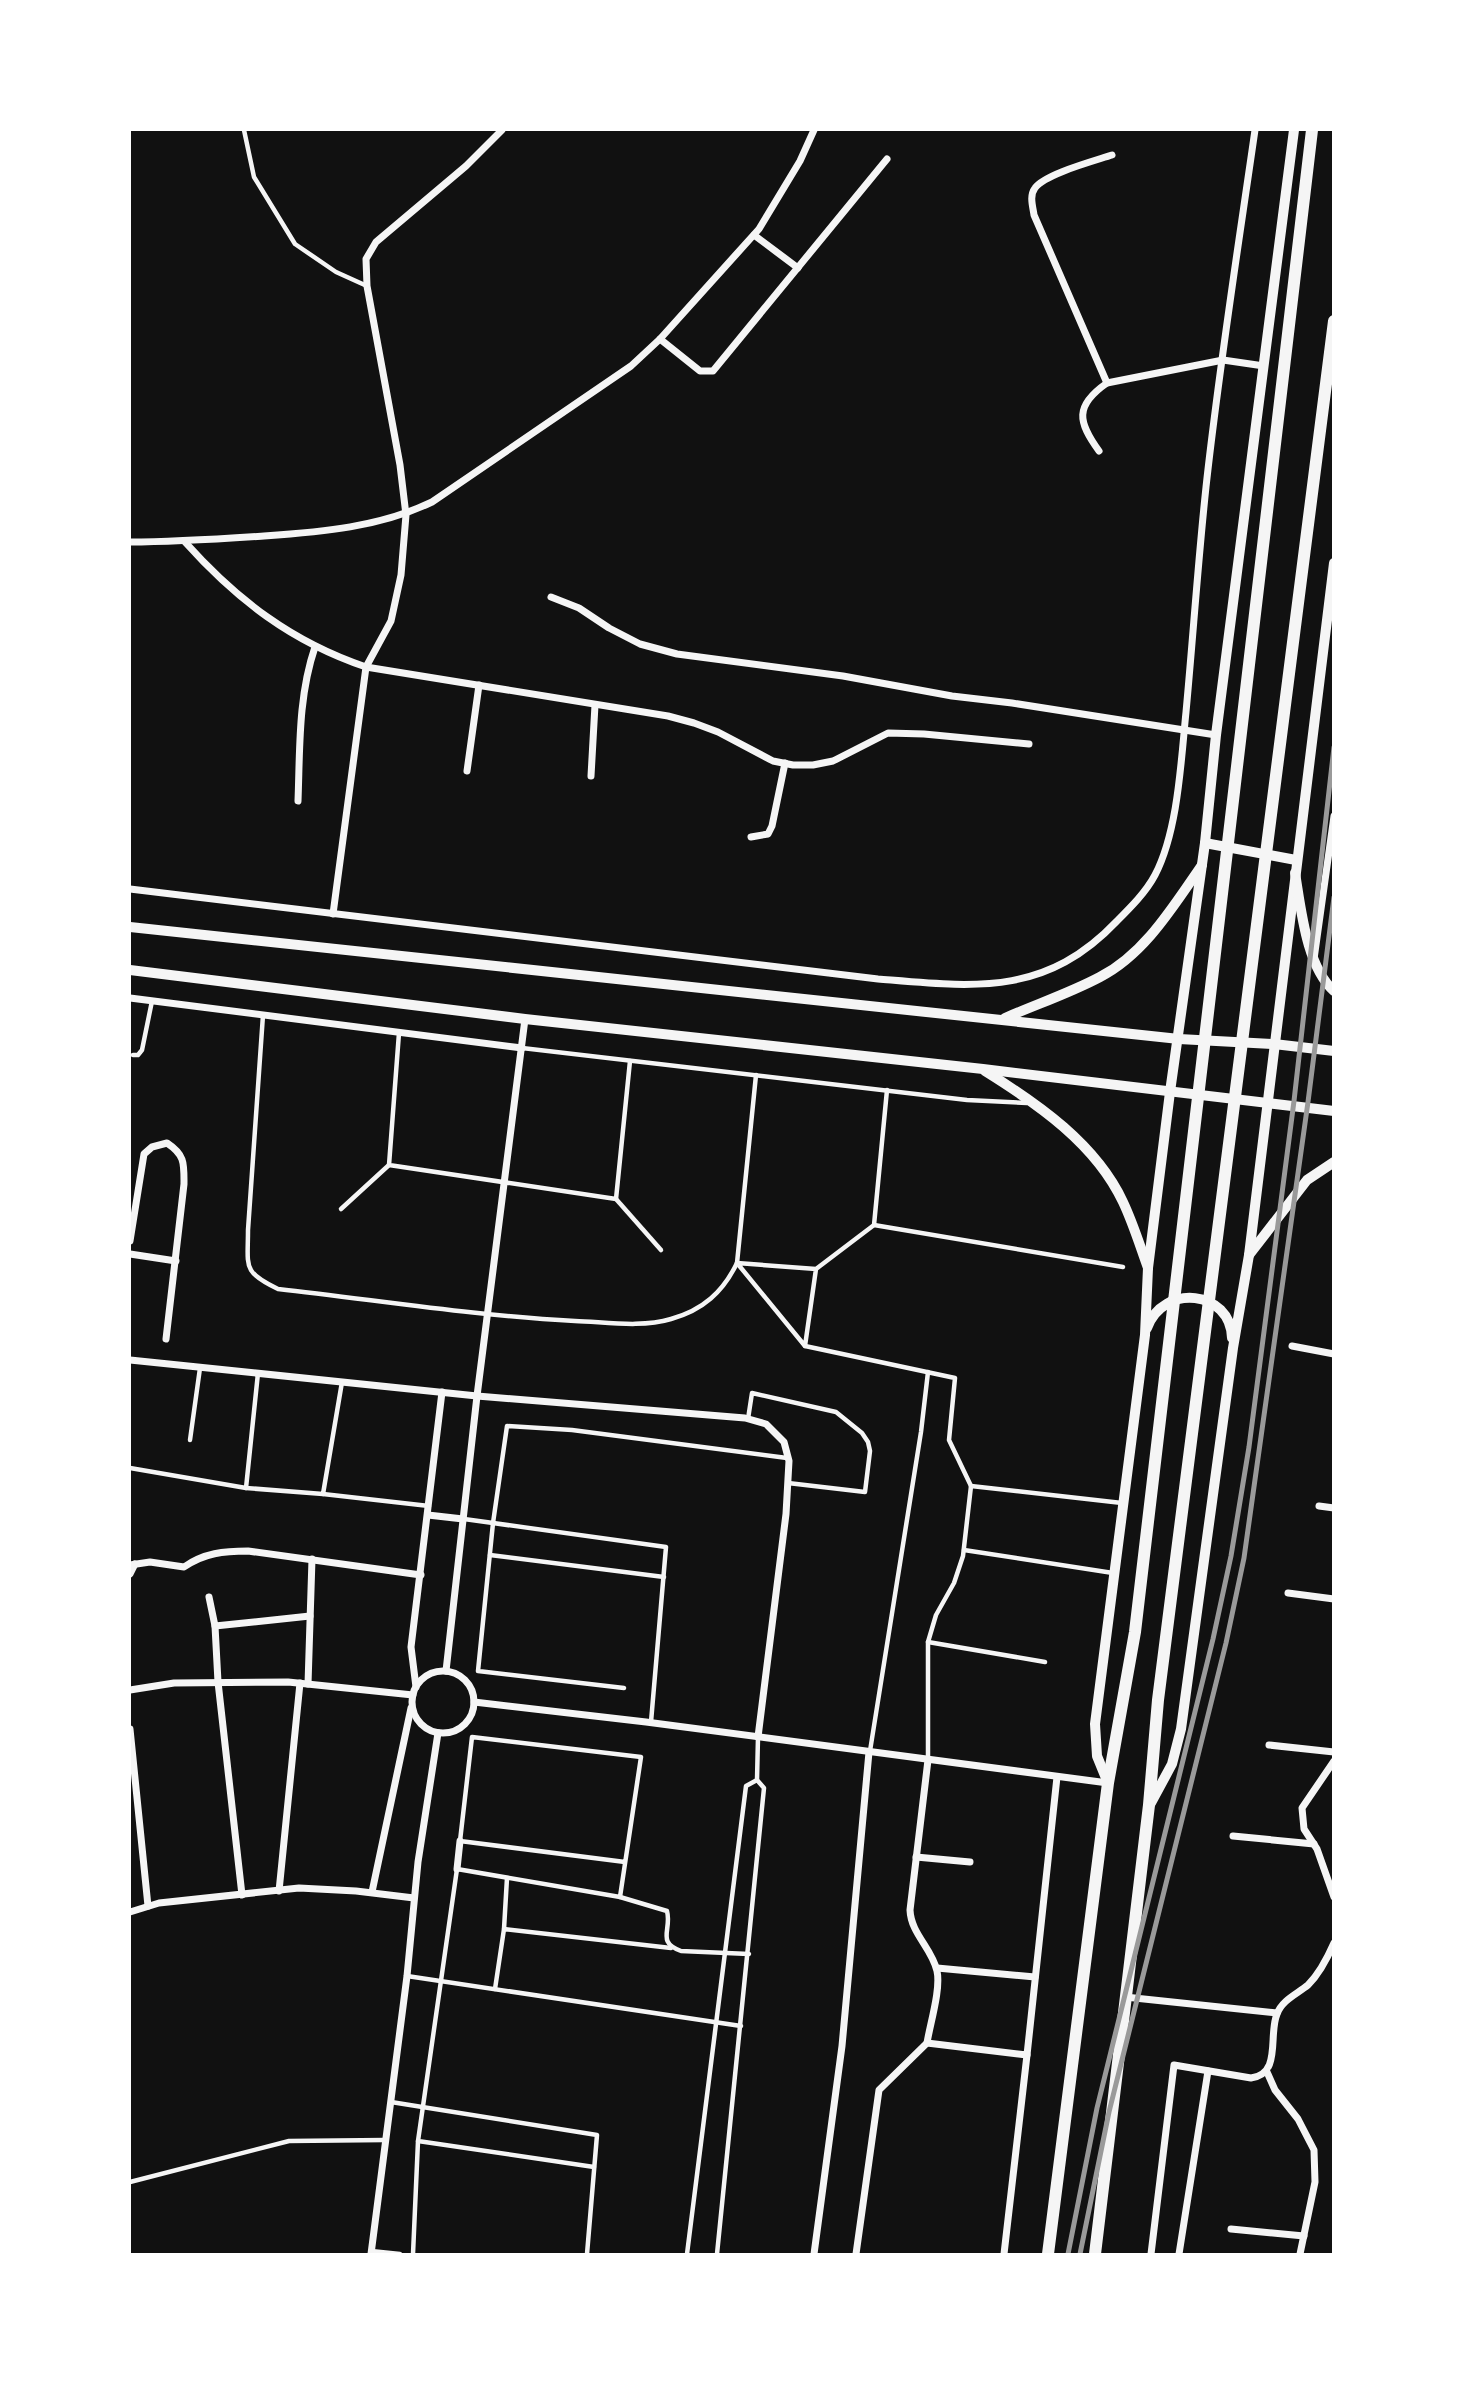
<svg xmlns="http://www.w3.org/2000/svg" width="1463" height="2384" font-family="'Asap Condensed',sans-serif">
  <rect width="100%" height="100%" fill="#111"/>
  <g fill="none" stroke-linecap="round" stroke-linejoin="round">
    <g stroke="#f5f5f5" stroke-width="4.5">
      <path d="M244 130 254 177 295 244 336 272 367 286"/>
      <path d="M263 1015 248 1230C248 1267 242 1272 278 1289 377 1300 476 1316 575 1321 606 1322 641 1328 671 1319 703 1310 723 1292 737 1263L756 1075"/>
      <path d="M399 1033 389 1165 616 1199 630 1061"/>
      <path d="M522 1048 967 1100 1027 1103"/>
      <path d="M133 1055H138L142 1050 152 1001"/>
      <path d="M616 1199 661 1250"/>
      <path d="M341 1209 389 1165"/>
      <path d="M874 1225 1123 1267"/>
      <path d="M816 1269 805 1346 737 1263 816 1269 874 1225 887 1090"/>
      <path d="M805 1346 955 1378 949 1440 971 1486 963 1556 954 1583 936 1615 928 1642V1759"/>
      <path d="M258 1373 246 1488 323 1494 342 1382"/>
      <path d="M748 1419 752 1393 836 1412 862 1433 868 1442 870 1451 865 1492 788 1483"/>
      <path d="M190 1440 200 1368"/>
      <path d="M130 1468 246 1488"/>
      <path d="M971 1486 1122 1503"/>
      <path d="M323 1494 429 1506"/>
      <path d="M464 1519 666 1547 651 1722"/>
      <path d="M964 1550 1113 1573"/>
      <path d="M490 1555 664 1577"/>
      <path d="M928 1642 1045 1662"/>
      <path d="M624 1688 478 1671 493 1523 507 1426 572 1430 787 1458"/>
      <path d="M870 1751 921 1432 928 1372"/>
      <path d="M620 1897 667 1911C672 1930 656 1942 681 1951L749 1954"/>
      <path d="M504 1929 507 1878"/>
      <path d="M407 1976 741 2026"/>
      <path d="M495 1989 504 1929 671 1948"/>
      <path d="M391 2102 597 2135 587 2254"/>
      <path d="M594 2167 418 2141 457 1869 620 1897 641 1757 472 1737 460 1841 625 1862"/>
      <path d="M130 2182 289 2141 385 2140"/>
      <path d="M371 2251 400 2254"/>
      <path d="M413 2254 418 2141"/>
      <path d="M687 2254 746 1786 757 1780"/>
      <path d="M717 2254 764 1788 757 1780 758 1737"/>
    </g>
    <g stroke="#f5f5f5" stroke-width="7">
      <path d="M754 235 798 268"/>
      <path d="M660 339 700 371H713L887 159"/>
      <path d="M1107 383 1034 215C1033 207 1029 196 1035 188 1045 174 1094 161 1112 155"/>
      <path d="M1099 451C1078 422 1074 406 1107 383L1223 360 1264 366"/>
      <path d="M130 542C175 542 219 539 264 536 322 532 380 527 432 502L631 366 660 339 759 229 800 161 814 130"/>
      <path d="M185 542C237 600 292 642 366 667L668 716 694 723 718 732 773 761 793 765H813L833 761 888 733 924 734 1029 744"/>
      <path d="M551 597 579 608 609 628 640 644 677 654 843 676 952 696 1012 703 1216 735"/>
      <path d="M467 771 479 685"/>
      <path d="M591 776 595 705"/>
      <path d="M298 801C300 749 298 697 315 647"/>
      <path d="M751 837 768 834 772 826 785 763"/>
      <path d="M130 889 878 979C974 987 1045 997 1117 921 1131 907 1146 892 1155 875 1178 831 1181 761 1186 712 1193 637 1198 562 1206 487 1219 368 1238 248 1255 130"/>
      <path d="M333 914 366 667 391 621 401 575 406 515 400 465 367 286 366 259 376 242 466 166 502 130"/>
      <path d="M1314 959 1334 816"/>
      <path d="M130 998 522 1048"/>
      <path d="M130 1241 144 1154 152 1147 167 1143C185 1155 184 1163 184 1184L166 1339"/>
      <path d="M130 1254 176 1261"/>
      <path d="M1292 1346 1334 1354"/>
      <path d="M130 1360 477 1396 745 1418 766 1424 784 1442 789 1461 786 1514 758 1737"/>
      <path d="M1319 1506 1334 1508"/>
      <path d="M428 1515 463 1519"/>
      <path d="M130 1565 150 1562 184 1567C204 1553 224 1551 248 1551L421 1575"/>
      <path d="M130 1574 135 1564"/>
      <path d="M1288 1593 1334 1599"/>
      <path d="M209 1597 215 1626 310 1616"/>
      <path d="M215 1626 218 1682 242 1895"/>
      <path d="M446 1671 477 1396 525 1019"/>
      <circle cx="443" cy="1702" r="31"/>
      <path d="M308 1684 312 1559"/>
      <path d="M416 1687 411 1647 442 1392"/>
      <path d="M130 1690 174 1683 288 1682 413 1695"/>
      <path d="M474 1702 646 1722 1108 1783"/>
      <path d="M130 1729 148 1906"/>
      <path d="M1269 1745 1334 1752"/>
      <path d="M928 1760 910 1910C911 1934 932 1948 937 1971 941 1989 930 2024 927 2043L1027 2055 1057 1777"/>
      <path d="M1334 1761 1302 1808 1304 1829 1317 1849 1334 1897"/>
      <path d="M1233 1836 1314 1844"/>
      <path d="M916 1857 970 1862"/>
      <path d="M457 1869 460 1841"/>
      <path d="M279 1891 300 1683"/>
      <path d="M372 1892 411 1708"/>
      <path d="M130 1912 159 1903 299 1888 356 1891 414 1898"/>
      <path d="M937 1968 1035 1977"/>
      <path d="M1125 1997 1277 2013"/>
      <path d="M1267 2072 1275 2090 1298 2119 1314 2150 1315 2182 1300 2254"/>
      <path d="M1231 2229 1304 2236"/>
      <path d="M371 2254 407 1976 418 1862 438 1733"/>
      <path d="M814 2254 842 2046 869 1752"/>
      <path d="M856 2254 879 2090 927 2043"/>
      <path d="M1004 2254 1027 2055"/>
      <path d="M1151 2254 1174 2065 1251 2078C1282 2074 1268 2035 1277 2014 1282 2000 1297 1994 1308 1985 1320 1973 1327 1959 1334 1943"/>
      <path d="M1179 2254 1208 2071"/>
    </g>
    <g stroke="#f5f5f5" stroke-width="10">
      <path d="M1205 843 1296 860"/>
      <path d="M1147 1328C1163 1283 1231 1290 1232 1338"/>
      <path d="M1108 1783 1097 1756 1095 1724 1145 1335 1148 1268 1170 1092 1205 843 1216 735 1294 130"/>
      <path d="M1151 1803 1172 1764 1181 1729 1233 1348 1249 1255 1334 563"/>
    </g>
    <g stroke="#f5f5f5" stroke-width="10">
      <path d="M1295 873C1301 908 1306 966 1334 991"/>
      <path d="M130 927 1179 1039 1274 1044 1334 1051"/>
      <path d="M130 970 525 1019 983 1069 1334 1111"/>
      <path d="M1005 1018C1037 1004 1070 993 1100 977 1145 954 1174 905 1202 865"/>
      <path d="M985 1071C1038 1104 1096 1144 1123 1202 1133 1223 1140 1246 1148 1268"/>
      <path d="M1249 1255 1307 1180 1334 1162"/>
    </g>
    <g stroke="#f5f5f5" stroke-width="12">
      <path d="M1048 2254 1108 1783 1135 1632 1312 130"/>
      <path d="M1095 2254 1149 1805 1158 1700 1334 321"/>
    </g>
    <g stroke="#9a9a9a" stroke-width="5">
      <path d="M1068 2254 1097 2108 1213 1639 1231 1556 1249 1447 1294 1101 1334 747"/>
      <path d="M1080 2254 1109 2112 1226 1643 1244 1558 1308 1102 1334 897"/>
    </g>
  </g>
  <rect width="1463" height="2384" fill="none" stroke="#ffffff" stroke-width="262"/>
</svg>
